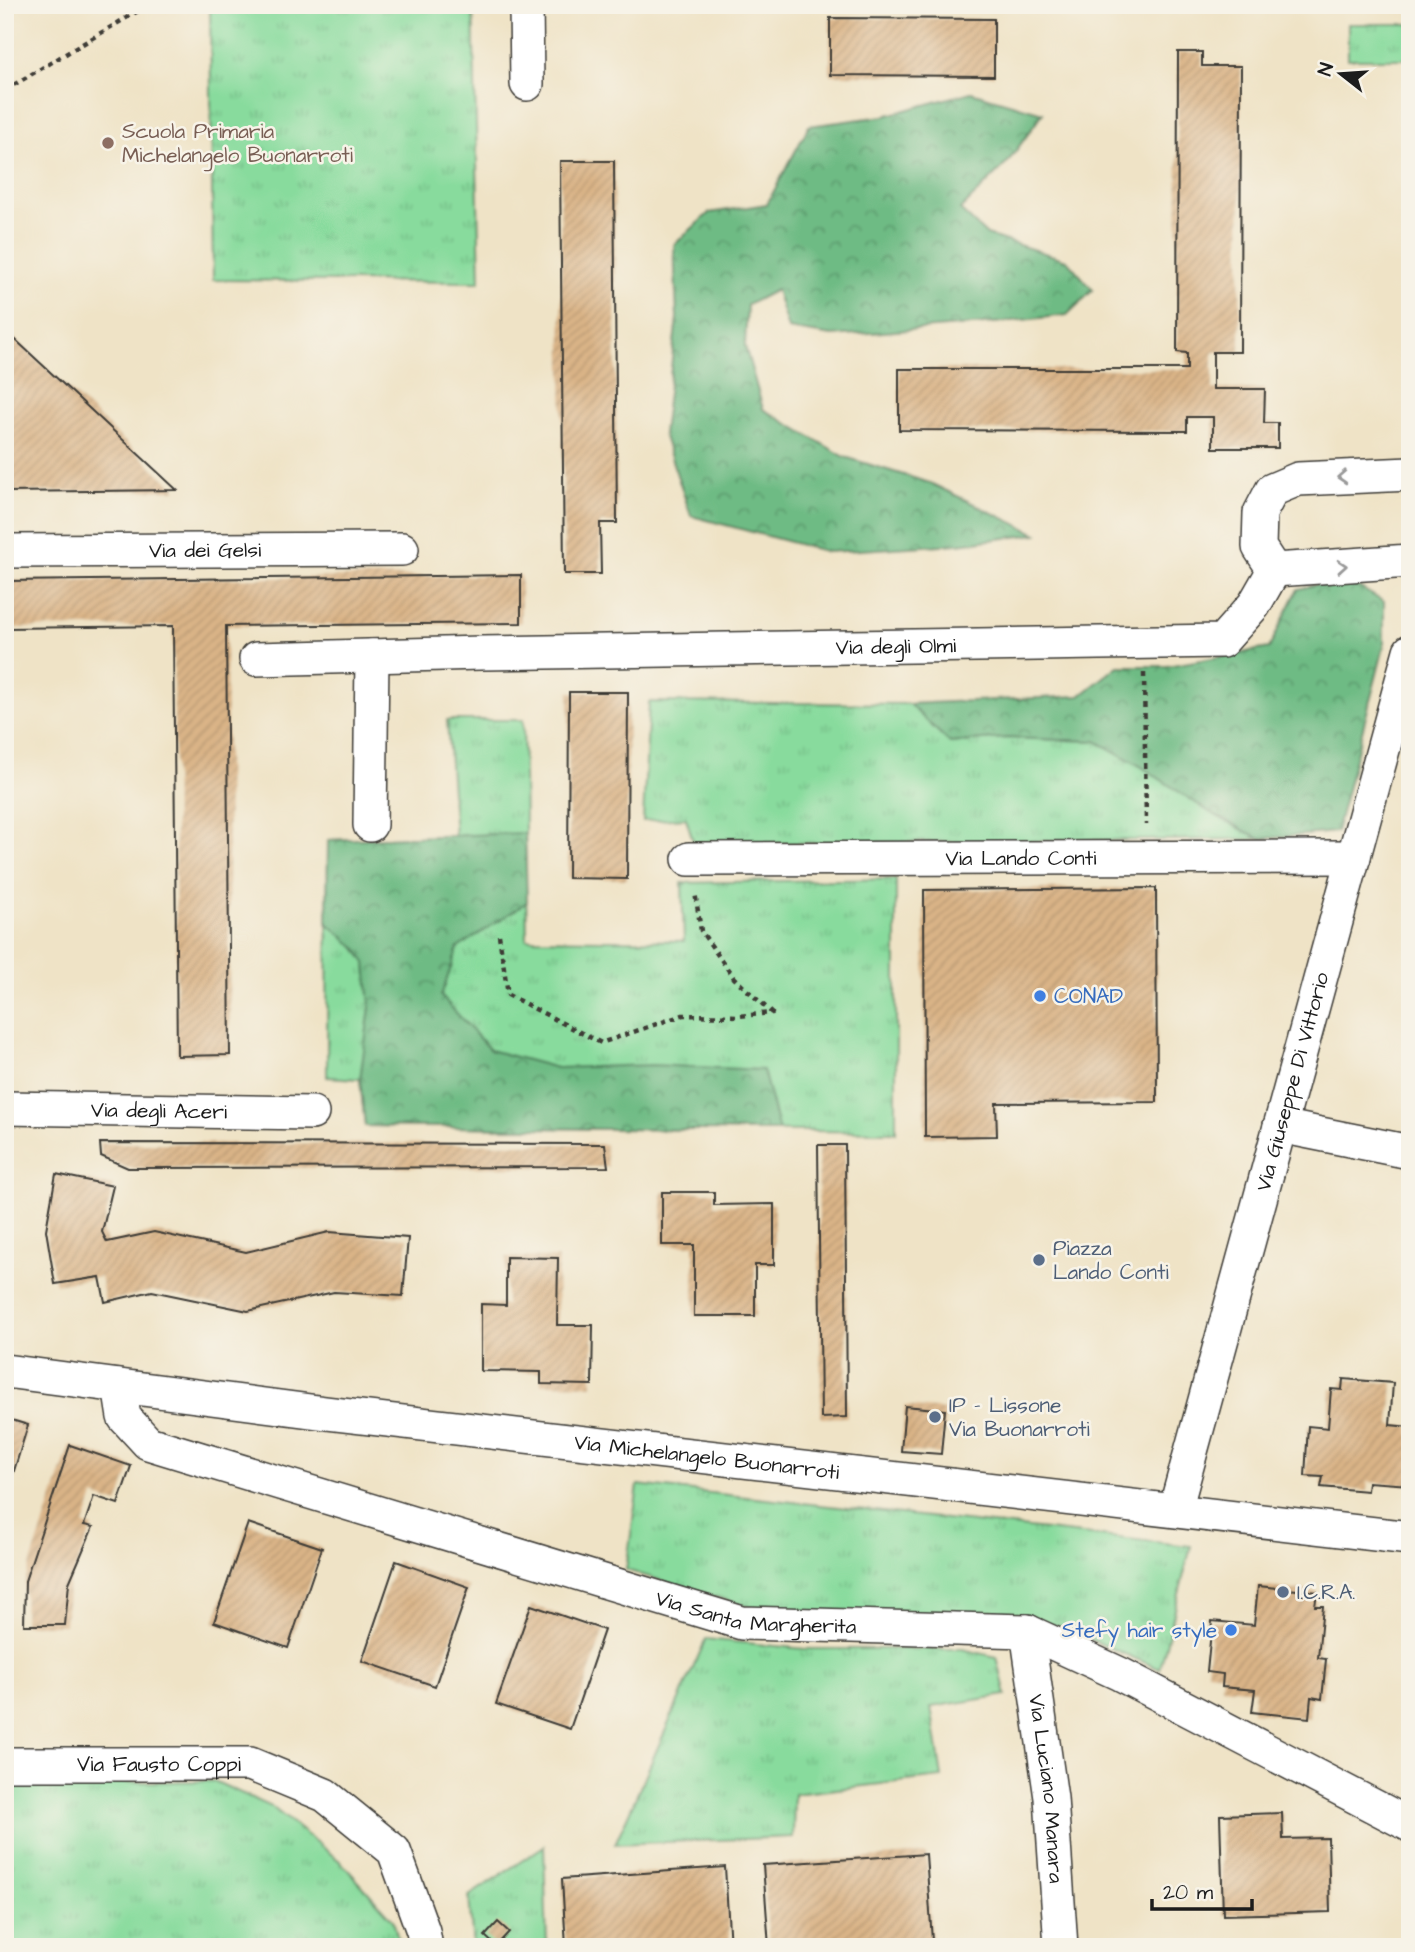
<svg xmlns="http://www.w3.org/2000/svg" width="1415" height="1952" font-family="'Architects Daughter',sans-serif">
  <defs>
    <pattern id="grass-tufts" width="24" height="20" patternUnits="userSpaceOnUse" patternTransform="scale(1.75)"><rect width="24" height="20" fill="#88db9d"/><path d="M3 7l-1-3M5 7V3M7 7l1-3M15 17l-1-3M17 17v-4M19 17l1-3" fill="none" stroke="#75bb87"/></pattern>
    <pattern id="forest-crowns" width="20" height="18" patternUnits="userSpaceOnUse" patternTransform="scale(1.75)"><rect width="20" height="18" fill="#6ebb84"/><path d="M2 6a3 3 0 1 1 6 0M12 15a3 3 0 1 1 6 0" fill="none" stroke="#5a976b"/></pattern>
    <pattern id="building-hatch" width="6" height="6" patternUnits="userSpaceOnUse" patternTransform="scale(1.75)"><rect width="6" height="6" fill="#dab487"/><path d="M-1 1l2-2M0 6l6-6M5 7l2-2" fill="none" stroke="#ba9a74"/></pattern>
  </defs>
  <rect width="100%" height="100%" fill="#f7f3e8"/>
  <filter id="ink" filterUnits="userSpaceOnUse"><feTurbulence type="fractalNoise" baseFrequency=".0143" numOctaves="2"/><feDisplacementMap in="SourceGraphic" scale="14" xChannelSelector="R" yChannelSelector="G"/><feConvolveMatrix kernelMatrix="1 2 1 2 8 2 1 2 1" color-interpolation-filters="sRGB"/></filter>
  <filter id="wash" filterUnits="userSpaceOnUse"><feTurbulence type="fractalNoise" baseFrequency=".00686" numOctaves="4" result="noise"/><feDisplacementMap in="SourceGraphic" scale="28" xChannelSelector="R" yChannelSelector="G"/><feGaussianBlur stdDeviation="1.57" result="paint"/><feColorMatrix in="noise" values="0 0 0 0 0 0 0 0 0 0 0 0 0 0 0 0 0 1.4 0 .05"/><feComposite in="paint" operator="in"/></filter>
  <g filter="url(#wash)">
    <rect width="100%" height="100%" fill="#efe3c6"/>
    <g fill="url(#grass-tufts)" stroke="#527c5c" stroke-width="2">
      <path d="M210 5H473L480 282 213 280Z"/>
      <rect x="1348" y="24" width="62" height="35"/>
      <path d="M649 702 909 704 950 743 1005 738 1096 741 1142 767 1211 813 1260 839 694 844 686 818 643 821Z"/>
      <path d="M447 720H523L527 939 684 941 682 883 896 879V1132L365 1126 360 1079 327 1077 328 840 455 836Z"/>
      <path d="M638 1485 1191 1546 1160 1669 1059 1626 1000 1617 766 1612 626 1570Z"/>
      <path d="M706 1639 805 1649H962L997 1657 1006 1695 931 1707 942 1777 794 1794 793 1837 615 1844Z"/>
      <path d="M214 1781 272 1807 341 1862 393 1920 400 1947H5V1784Z"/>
      <path d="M544 1846 547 1947H473L469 1896Z"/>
    </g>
    <g fill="url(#forest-crowns)" stroke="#456c50" stroke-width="2">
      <path d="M971 92 1043 113 1007 163 960 210 987 235 1067 260 1093 290 1067 315 985 324 832 336 788 329 776 290 747 305 745 346 763 409 845 457 930 483 1037 534 958 544 828 552 691 516 663 434 677 318 674 245 709 213 767 204 809 126 884 116Z"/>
      <path d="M1344 578 1384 602V647L1336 832 1260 839 1211 813 1142 767 1096 741 1005 738 950 743 909 704 1080 696 1118 666H1167L1269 648 1298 589Z"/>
      <path d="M525 833 527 902 458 948 441 996 490 1050 557 1068 652 1065 763 1070 779 1131 365 1126 360 1079 370 1007 366 963 356 948 327 923 328 840Z"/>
    </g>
    <g id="blocks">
      <g fill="url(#building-hatch)">
        <path d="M830 18 994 19V76L830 75Z"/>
        <path d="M1178 52H1202V66H1241L1240 352H1213V389H1265L1264 423H1278V448H1213V417H1187V431L899 430V369H1187V353L1177 352Z"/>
        <path d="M560 161H614L617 523H600L601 574H564Z"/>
        <path d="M5 330 177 490 5 492Z"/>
        <path d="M521 575V623L226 626 230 1055 177 1056 173 626 5 628V581Z"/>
        <path d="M569 692H628L627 879 568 878Z"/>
        <path d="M1156 888 1157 1102 996 1103 997 1136 925 1137 924 890Z"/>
        <path d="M100 1143 605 1144 608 1167 128 1168 101 1156Z"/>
        <path d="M818 1145H845L847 1417 821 1418Z"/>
        <path d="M56 1174 113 1186 102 1232 107 1242 154 1232 246 1252 329 1232 408 1238 403 1296 334 1292 248 1311 152 1291 105 1302 100 1277 55 1284 46 1230Z"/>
        <path d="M662 1192H714V1205L774 1204V1265H755V1316H694V1245H662Z"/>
        <path d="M506 1257 558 1258 557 1325H593L592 1385 541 1384V1372L481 1371V1304L506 1305Z"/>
        <path d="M1343 1379 1393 1383 1390 1425 1410 1427V1485L1368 1482 1367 1491 1321 1487 1323 1477 1305 1476 1308 1426 1328 1428 1331 1389 1342 1390Z"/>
        <path d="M905 1406 945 1410 941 1454 901 1451Z"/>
        <path d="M5 1418 28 1425 6 1497H5Z"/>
        <path d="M70 1445 131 1466 118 1504 94 1496 84 1525 93 1527 69 1583 65 1625H24L25 1581Z"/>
        <path d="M248 1523 322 1548 288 1648 214 1622Z"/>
        <path d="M396 1561 469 1587 435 1686 362 1661Z"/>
        <path d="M1258 1586 1317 1592 1315 1606H1323L1318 1658 1326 1659 1322 1699 1311 1697 1309 1718 1252 1712 1255 1690 1222 1687 1223 1674 1207 1672 1212 1621 1254 1625Z"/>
        <path d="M531 1605 604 1630 570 1729 496 1704Z"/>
        <path d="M1282 1813 1283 1839 1328 1838 1330 1912 1223 1915 1220 1815Z"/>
        <path d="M926 1854 932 1941 851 1947H769L763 1865Z"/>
        <path d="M725 1867 730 1947H566L562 1879Z"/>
        <path d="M498 1922 509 1932 496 1946 485 1936Z"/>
      </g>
    </g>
  </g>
  <g filter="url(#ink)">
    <use href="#blocks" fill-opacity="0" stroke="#3c3a36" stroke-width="2"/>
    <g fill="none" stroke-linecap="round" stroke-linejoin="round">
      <g stroke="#3c3a36" stroke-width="36">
        <g id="minor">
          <path d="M526 5 527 84"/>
          <path d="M1410 474 1298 479 1272 490 1260 513 1259 547 1274 570 1410 561"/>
          <path id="s1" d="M5 551 402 549"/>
          <path id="s2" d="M256 659 481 653 1222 641 1254 605 1274 570"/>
          <path d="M370 825 372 656"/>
          <path id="s3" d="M689 859 1354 857"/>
          <path id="s4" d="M5 1108 312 1113"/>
          <path d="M1280 1126 1410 1152"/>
          <path id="s5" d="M5 1371 326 1413 1410 1538"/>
          <path id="s6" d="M119 1386 124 1417 148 1443 742 1623 1027 1631 1120 1674 1410 1825"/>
          <path id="s7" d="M1175 1510 1410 651"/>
          <path id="s8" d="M1027 1631 1051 1798 1061 1947"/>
          <path id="s9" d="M5 1764H250L325 1795 394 1851 423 1931 426 1947"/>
        </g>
      </g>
      <g stroke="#3c3a36" stroke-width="4.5" stroke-dasharray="5 5" stroke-linecap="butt">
        <path d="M5 90 148 5"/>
        <path d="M1144 673 1146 825"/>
        <path d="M499 935 508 995 601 1043 683 1015 739 1016 772 1013 734 978 701 931 695 892"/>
      </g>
      <use href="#minor" stroke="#fff" stroke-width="33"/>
    </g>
    <defs><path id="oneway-chevron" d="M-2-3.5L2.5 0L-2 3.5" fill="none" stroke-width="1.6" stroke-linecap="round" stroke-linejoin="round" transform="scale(1.75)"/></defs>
    <g stroke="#999">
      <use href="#oneway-chevron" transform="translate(1342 477) rotate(177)"/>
      <use href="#oneway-chevron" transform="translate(1342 566) rotate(-4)"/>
    </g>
  </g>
  <circle fill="#8d6e63" stroke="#f7f3e8" stroke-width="2.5" cx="108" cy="143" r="7"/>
  <g fill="#3f7fe0" stroke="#f7f3e8" stroke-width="2.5">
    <circle cx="1040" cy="996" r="7"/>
    <circle cx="1231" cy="1630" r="7"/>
  </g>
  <g fill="#5c6f8a" stroke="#f7f3e8" stroke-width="2.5">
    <circle cx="1039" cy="1260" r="7"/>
    <circle cx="935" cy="1417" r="7"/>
    <circle cx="1283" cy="1592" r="7"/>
  </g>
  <g text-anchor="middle" stroke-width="5" stroke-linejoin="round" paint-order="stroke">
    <g font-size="21" fill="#785e54" stroke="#f7f3e8" text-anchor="start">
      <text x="122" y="138">Scuola Primaria<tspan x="122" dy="24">Michelangelo Buonarroti</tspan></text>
    </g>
    <g font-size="21" fill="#1c1c1c" stroke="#f7f3e8">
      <text dy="7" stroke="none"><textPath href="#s1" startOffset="200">Via dei Gelsi</textPath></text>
      <text dy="7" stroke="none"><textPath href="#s2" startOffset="640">Via degli Olmi</textPath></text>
      <text dy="7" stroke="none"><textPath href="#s3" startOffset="332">Via Lando Conti</textPath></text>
      <text dy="7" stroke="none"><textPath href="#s7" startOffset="444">Via Giuseppe Di Vittorio</textPath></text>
      <text dy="7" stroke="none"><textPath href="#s4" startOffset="154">Via degli Aceri</textPath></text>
      <text dy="7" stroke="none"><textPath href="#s5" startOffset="707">Via Michelangelo Buonarroti</textPath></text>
      <text dy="7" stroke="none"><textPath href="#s6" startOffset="700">Via Santa Margherita</textPath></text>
      <text dy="7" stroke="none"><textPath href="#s9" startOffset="154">Via Fausto Coppi</textPath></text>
      <text dy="7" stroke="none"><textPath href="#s8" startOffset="159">Via Luciano Manara</textPath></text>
    </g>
    <g font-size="21" fill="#366cbe" stroke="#f7f3e8" text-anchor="start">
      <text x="1054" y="1003">CONAD</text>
      <text x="1217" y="1637" text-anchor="end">Stefy hair style</text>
    </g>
    <g font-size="21" fill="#4e5e75" stroke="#f7f3e8" text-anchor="start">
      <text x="1053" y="1255">Piazza<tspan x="1053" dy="24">Lando Conti</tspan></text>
      <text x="949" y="1412">IP - Lissone<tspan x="949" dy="24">Via Buonarroti</tspan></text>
      <text x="1297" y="1599">I.C.R.A.</text>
    </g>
  </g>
  <rect width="1415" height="1952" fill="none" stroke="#f7f3e8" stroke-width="28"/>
  <g transform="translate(1341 74) rotate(287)" stroke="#f7f3e8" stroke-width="5" paint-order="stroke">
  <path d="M0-5L12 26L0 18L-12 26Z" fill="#1c1c1c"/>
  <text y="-10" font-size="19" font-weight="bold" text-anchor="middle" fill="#1c1c1c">N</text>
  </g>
  <path d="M1152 1899v10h100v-10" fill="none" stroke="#1c1c1c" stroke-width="3.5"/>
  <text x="1163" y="1899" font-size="21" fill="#1c1c1c" stroke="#f7f3e8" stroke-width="5" paint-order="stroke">20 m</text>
</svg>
